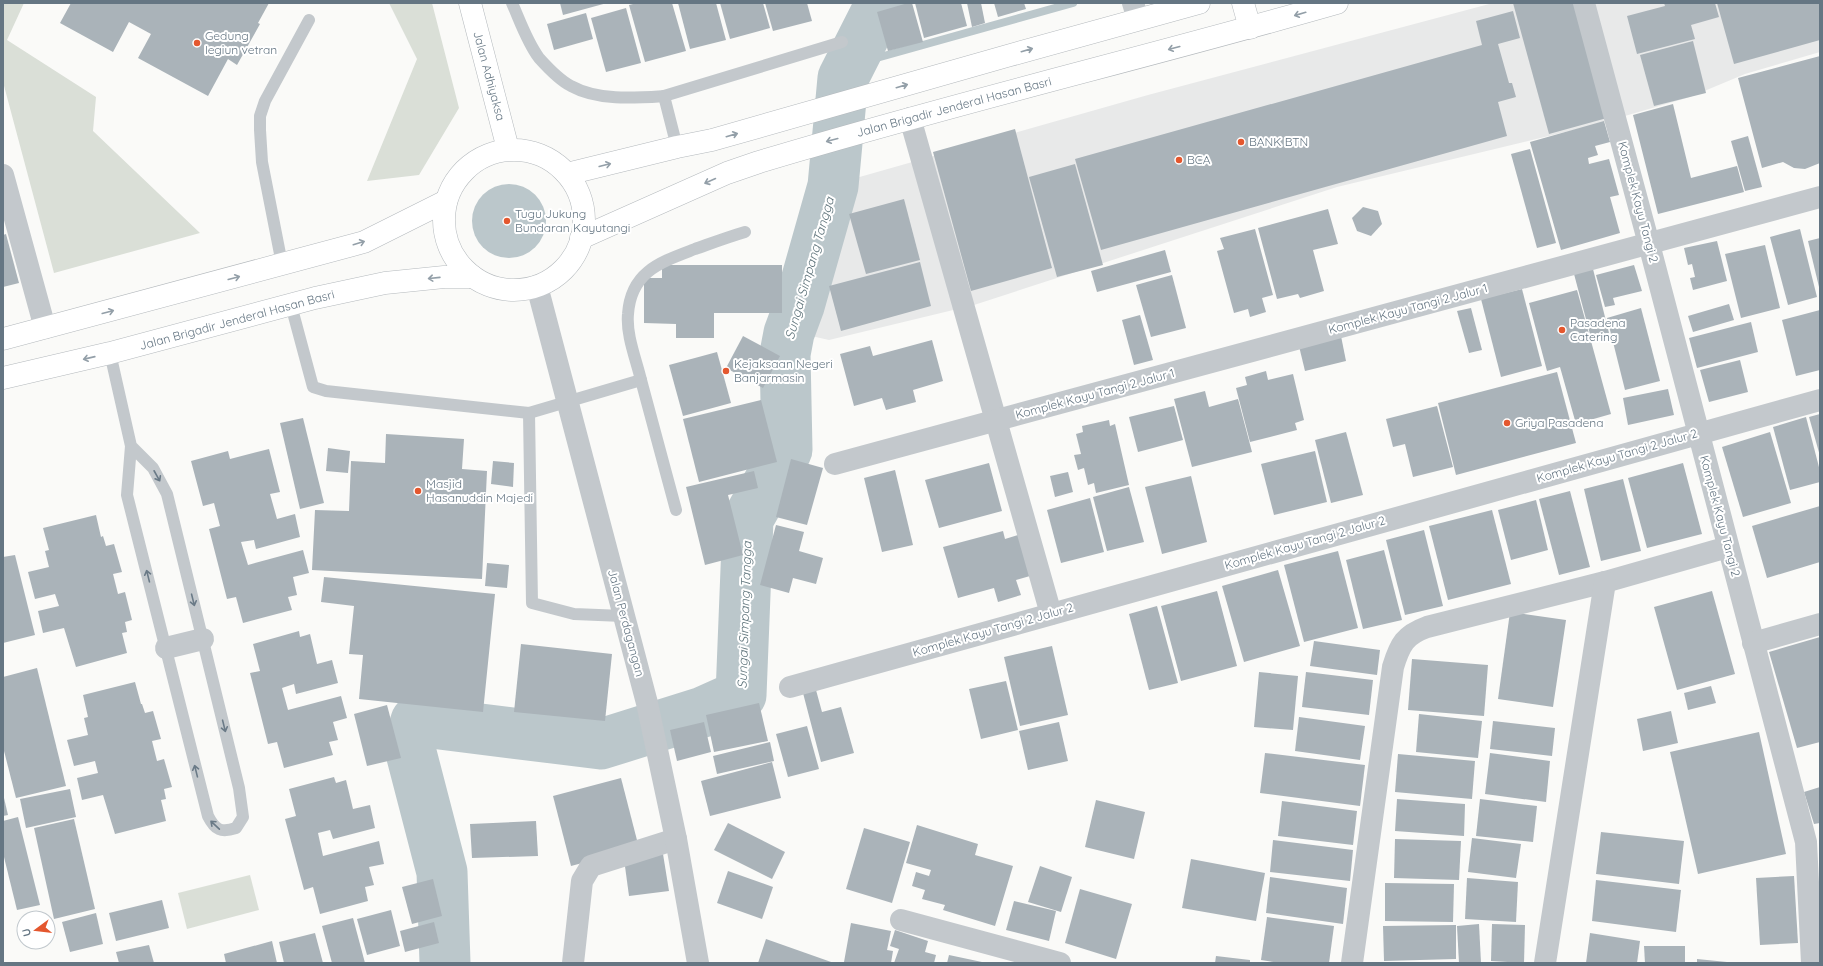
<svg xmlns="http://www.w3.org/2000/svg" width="1823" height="966" font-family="Quicksand,sans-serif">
  <rect width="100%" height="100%" fill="#fafaf8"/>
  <path fill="#e8e9e9" d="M1493 3H1820V52L1745 74 1690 97 1594 125 1337 187 974 305 829 340 807 335 822 256 849 180 1148 95Z"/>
  <g fill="#dadfd7">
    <path d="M3 3H24L7 40 96 97 93 131 200 233 54 273 3 82Z"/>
    <path d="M389 3H432L459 108 419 175 367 181 417 59Z"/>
    <path d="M250 875 259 910 187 929 178 893Z"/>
  </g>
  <circle fill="#bbc7cb" cx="509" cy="221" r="37"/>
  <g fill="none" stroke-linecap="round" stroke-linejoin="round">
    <path stroke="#bbc7cb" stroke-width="8" d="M848 66 1073 3"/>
    <path stroke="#bbc7cb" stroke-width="51" d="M445 963 442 872 409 745 416 721 601 744 703 712 741 695 748 519 787 450 785 354 789 333 799 306 833 186 843 78 881 3"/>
  </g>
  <g fill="#aab3b9">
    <path d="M71 3H269L258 23 260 24 237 65 228 59 208 96 138 58 151 34 129 22 113 52 60 23Z"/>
    <path d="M560 3H607L563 15Z"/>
    <path d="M637 3H672L686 51 645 62 629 5Z"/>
    <path d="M678 3H716L726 40 690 49Z"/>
    <path d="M720 3H763L770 28 730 39Z"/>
    <path d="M765 3H807L812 21 773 31Z"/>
    <path d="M908 3H912L923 42 888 51 877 12Z"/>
    <path d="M915 3H961L967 26 924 38Z"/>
    <path d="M967 3H981L985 23 972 27Z"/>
    <path d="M994 3H1024L1026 9 998 17Z"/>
    <path d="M1513 3H1575L1607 118 1549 134Z"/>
    <path d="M1664 3H1715L1719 17 1691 25 1695 39 1637 54 1627 16 1665 6Z"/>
    <path d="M1717 3H1820V40L1734 64Z"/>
    <path d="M626 8 641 63 606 72 591 18Z"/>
    <path d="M1513 11 1520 38 1498 44 1509 83H1512L1516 97 1498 102 1507 136 1101 250 1075 159 1482 45 1476 21Z"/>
    <path d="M586 13 593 39 554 50 547 24Z"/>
    <path d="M1693 41 1706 93 1654 106 1640 55Z"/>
    <path d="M1820 56V163L1805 169 1794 168 1783 162 1762 168 1738 78Z"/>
    <path d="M1673 104 1691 178 1737 166 1744 192 1658 214 1633 115Z"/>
    <path d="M1604 121 1610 142 1595 146 1598 155 1588 158 1589 164 1609 159 1619 195 1610 197 1620 233 1561 250 1530 142Z"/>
    <path d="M1015 129 1052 268 971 291 933 152Z"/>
    <path d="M1748 136 1762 187 1745 191 1731 141Z"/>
    <path d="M1530 149 1556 243 1537 248 1511 154Z"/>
    <path d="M1075 164 1103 265 1057 277 1029 177Z"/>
    <path d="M904 199 920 260 866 274 849 214Z"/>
    <path d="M1363 207 1378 211 1382 224 1371 236 1357 231 1352 218Z"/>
    <path d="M1328 209 1338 244 1313 250 1324 291 1300 298 1298 294 1277 299 1258 228Z"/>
    <path d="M1255 229 1273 295 1262 298 1266 312 1250 317 1248 309 1234 313 1217 251 1224 249 1220 238Z"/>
    <path d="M1800 229 1817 297 1788 305 1770 237Z"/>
    <path d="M6 234 19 283 3 287V235Z"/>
    <path d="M1820 238V286L1819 287 1808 241Z"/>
    <path d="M1717 241 1727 281 1693 290 1690 278 1695 277 1692 264 1688 265 1684 248Z"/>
    <path d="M1765 245 1780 308 1741 318 1725 254Z"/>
    <path d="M1165 250 1171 272 1097 292 1091 271Z"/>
    <path d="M920 262 931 306 841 331 829 286Z"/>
    <path d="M662 265H782V313H714V338H676V324L644 323V278H662Z"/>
    <path d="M1634 265 1642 291 1613 298 1615 305 1605 307 1596 275Z"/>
    <path d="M1593 269 1609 333 1591 338 1574 274Z"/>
    <path d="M1172 275 1186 328 1151 337 1136 285Z"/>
    <path d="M1522 289 1542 366 1501 377 1481 299Z"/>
    <path d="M1577 290 1611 414 1576 424 1560 367 1547 371 1529 303Z"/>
    <path d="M1729 304 1734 320 1693 332 1688 316Z"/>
    <path d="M1471 308 1482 350 1469 353 1457 311Z"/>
    <path d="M1641 308 1660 381 1625 390 1607 318Z"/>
    <path d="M1820 310V370L1796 376 1782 320Z"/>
    <path d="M1140 315 1153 360 1134 365 1122 320Z"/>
    <path d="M1751 322 1758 352 1697 368 1689 338Z"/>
    <path d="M1340 331 1346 361 1305 371 1298 342Z"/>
    <path d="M743 336 780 356 763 388 726 368Z"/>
    <path d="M932 340 943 381 913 390 916 402 886 410 882 398 854 406 840 354 870 346 873 356Z"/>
    <path d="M717 352 731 403 683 416 669 365Z"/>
    <path d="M1740 360 1748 392 1709 402 1700 370Z"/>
    <path d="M1266 371 1268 380 1293 374 1304 420 1295 423 1297 430 1250 442 1236 388 1247 385 1245 377Z"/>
    <path d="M1557 372 1576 443 1456 475 1438 403Z"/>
    <path d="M1668 389 1674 415 1628 425 1623 398Z"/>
    <path d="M1205 391 1209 407 1238 399 1252 452 1192 467 1174 399Z"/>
    <path d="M761 400 777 462 699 482 683 419Z"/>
    <path d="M1174 406 1183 440 1138 452 1129 417Z"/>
    <path d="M1437 406 1453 467 1413 477 1405 444 1393 447 1386 419Z"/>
    <path d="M1820 414V456L1809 417Z"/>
    <path d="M1806 417 1820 471V482L1790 490 1773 427Z"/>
    <path d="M303 418 324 503 300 509 280 423Z"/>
    <path d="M1109 420 1110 426 1115 424 1129 485 1096 493 1094 483 1088 485 1084 468 1078 470 1074 455 1081 454 1076 434 1083 432 1082 426Z"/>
    <path d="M1346 432 1363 495 1331 503 1315 440Z"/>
    <path d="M1770 432 1791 503 1743 517 1722 447Z"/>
    <path d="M386 434 464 439 462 469 487 471 482 579 312 570 315 510 349 511 351 461 385 463Z"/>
    <path d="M328 448 350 451 348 473 326 471Z"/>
    <path d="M269 449 280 492 270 494 277 519 295 514 300 537 256 549 254 540 241 542 248 565 303 550 309 573 293 577 297 595 288 597 292 610 243 623 236 597 227 599 209 529 220 526 214 503 203 506 191 461 228 451 230 459Z"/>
    <path d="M1315 451 1327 502 1274 515 1261 464Z"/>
    <path d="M791 459 823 468 807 525 776 517Z"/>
    <path d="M493 461 514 463 513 487 491 484Z"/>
    <path d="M989 463 1002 511 939 528 925 480Z"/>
    <path d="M1683 463 1702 534 1647 548 1628 478Z"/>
    <path d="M895 470 913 545 882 552 864 478Z"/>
    <path d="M754 471 758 488 728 495 743 555 705 565 686 487Z"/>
    <path d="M1068 472 1073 492 1055 497 1050 476Z"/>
    <path d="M1191 476 1207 542 1162 554 1145 487Z"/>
    <path d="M1623 479 1641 551 1601 561 1584 489Z"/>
    <path d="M1129 487 1144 542 1107 551 1093 497Z"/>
    <path d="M1570 491 1590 567 1559 575 1539 499Z"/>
    <path d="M1090 498 1104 552 1061 563 1047 510Z"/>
    <path d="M1536 500 1548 550 1511 560 1498 510Z"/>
    <path d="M1820 506V562L1767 578 1752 526Z"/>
    <path d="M1492 510 1511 584 1448 600 1429 526Z"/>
    <path d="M96 515 101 537 103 536 106 546 114 544 122 572 113 574 118 594 125 592 132 620 125 622 127 632 122 633 127 653 76 667 64 628 43 633 38 611 59 606 55 594 35 599 28 572 49 567 45 551 49 550 43 528Z"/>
    <path d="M776 525 804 532 799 551 823 558 816 584 793 578 789 593 760 585Z"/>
    <path d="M1424 530 1443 606 1405 615 1386 540Z"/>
    <path d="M1003 531 1005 539 1018 535 1030 576 1016 580 1021 595 998 602 994 588 958 598 943 547Z"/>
    <path d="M1384 550 1402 620 1363 629 1346 560Z"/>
    <path d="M1338 551 1358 628 1304 642 1284 565Z"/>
    <path d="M15 555 35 635 3 643V557Z"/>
    <path d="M487 563 509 565 507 588 485 586Z"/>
    <path d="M1278 570 1300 646 1244 662 1222 586Z"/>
    <path d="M324 577 495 594 483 712 359 699 363 655 349 654 354 606 321 602Z"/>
    <path d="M1217 591 1237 666 1181 681 1161 606Z"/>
    <path d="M1712 591 1735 674 1677 690 1654 607Z"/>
    <path d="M1157 606 1178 683 1149 690 1129 614Z"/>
    <path d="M1510 612 1566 620 1553 707 1498 699Z"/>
    <path d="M299 631 300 637 310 634 317 664 332 660 338 683 296 694 294 684 282 688 288 710 341 696 347 718 333 722 338 740 329 742 333 755 284 768 277 742 268 744 250 673 260 671 253 644Z"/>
    <path d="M1820 637V742L1797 748 1769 652Z"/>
    <path d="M1314 641 1380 650 1377 675 1310 666Z"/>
    <path d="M521 644 612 654 605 721 514 712Z"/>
    <path d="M1052 646 1068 715 1020 726 1004 657Z"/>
    <path d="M1412 659 1488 665 1484 716 1408 710Z"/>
    <path d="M37 668 66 786 16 798 3 747V677Z"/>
    <path d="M1259 672 1298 676 1293 730 1254 727Z"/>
    <path d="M1306 672 1373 680 1369 715 1302 707Z"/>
    <path d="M1006 681 1018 730 981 739 969 689Z"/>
    <path d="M135 682 141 704H142L145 713 153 711 161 739 152 741 157 761 164 759 172 787 164 789 166 799 161 800 166 821 115 834 103 795 82 800 77 778 98 773 95 761 74 766 67 740 88 735 84 718 88 717 83 695Z"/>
    <path d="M1711 686 1716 703 1688 710 1684 693Z"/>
    <path d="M816 690 822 712 841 707 854 753 821 762 803 693Z"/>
    <path d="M759 703 768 741 714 752 706 715Z"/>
    <path d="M387 705 401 758 367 766 354 714Z"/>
    <path d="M1671 711 1678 743 1643 751 1637 719Z"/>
    <path d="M1419 714 1482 721 1478 758 1416 752Z"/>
    <path d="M1299 717 1365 726 1360 760 1295 751Z"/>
    <path d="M1493 721 1555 728 1552 756 1490 749Z"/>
    <path d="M704 722 711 752 677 761 670 730Z"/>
    <path d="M1059 722 1068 761 1028 770 1019 731Z"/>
    <path d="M807 726 819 769 788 777 776 734Z"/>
    <path d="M1759 732 1786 854 1698 874 1670 752Z"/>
    <path d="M770 742 774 761 717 774 713 756Z"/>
    <path d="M1265 753 1365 765 1360 806 1260 793Z"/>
    <path d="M1490 753 1550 761 1546 802 1485 794Z"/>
    <path d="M1398 754 1475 761 1472 799 1395 792Z"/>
    <path d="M772 762 781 798 710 816 701 781Z"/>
    <path d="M334 777 336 783 346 780 353 809 370 805 375 828 333 839 330 830 318 833 323 856 379 841 384 864 369 867 374 885 365 887 368 901 320 914 313 887 304 890 285 819 296 816 289 789Z"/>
    <path d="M621 778 639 848 571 866 553 796Z"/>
    <path d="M1820 787V823L1814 824 1804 792Z"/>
    <path d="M70 789 76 817 26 828 20 799Z"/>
    <path d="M4 798 8 815 3 816V799Z"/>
    <path d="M1397 799 1465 804 1464 836 1395 831Z"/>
    <path d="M1480 799 1537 806 1533 842 1476 836Z"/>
    <path d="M1096 800 1145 812 1134 859 1085 847Z"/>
    <path d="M1282 801 1357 811 1353 845 1278 836Z"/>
    <path d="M18 817 40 905 17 910 3 853V821Z"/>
    <path d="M74 819 95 909 54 919 34 828Z"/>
    <path d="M536 821 538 856 472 858 470 824Z"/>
    <path d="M728 823 785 852 772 879 714 850Z"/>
    <path d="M917 825 978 844 975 855 1013 866 995 926 943 910 945 905 922 899 925 890 912 886 916 872 929 876 931 870 906 863Z"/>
    <path d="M864 828 910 842 892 903 846 889Z"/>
    <path d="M1601 832 1684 841 1679 884 1596 874Z"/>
    <path d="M1472 838 1521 844 1516 878 1468 872Z"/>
    <path d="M1395 839 1461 841 1459 880 1394 878Z"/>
    <path d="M1273 840 1353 850 1350 881 1270 872Z"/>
    <path d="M663 854 669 891 629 896 624 859Z"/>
    <path d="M1191 859 1265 873 1256 921 1182 908Z"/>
    <path d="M1040 866 1072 877 1061 912 1028 902Z"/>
    <path d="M728 871 773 887 762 919 717 903Z"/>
    <path d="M1794 876 1798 943 1760 945 1756 878Z"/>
    <path d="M1270 877 1347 888 1343 924 1266 913Z"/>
    <path d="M1467 878 1518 882 1516 922 1465 919Z"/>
    <path d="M433 879 442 916 412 924 402 887Z"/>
    <path d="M1596 880 1681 890 1676 932 1592 921Z"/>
    <path d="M1385 883 1454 884 1453 922 1385 921Z"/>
    <path d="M1080 889 1132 904 1116 959 1065 943Z"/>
    <path d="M162 900 169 928 116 941 109 913Z"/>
    <path d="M1014 901 1056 911 1049 941 1006 930Z"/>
    <path d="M391 910 400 946 367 955 357 919Z"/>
    <path d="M96 913 103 944 70 952 62 922Z"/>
    <path d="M1267 917 1334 926 1329 963H1280L1261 960Z"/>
    <path d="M353 918 365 963H332L322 926Z"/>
    <path d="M434 922 439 943 405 952 400 931Z"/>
    <path d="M851 923 891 931 887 950 893 951 891 963 844 962Z"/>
    <path d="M1479 924 1481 963H1459L1457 926Z"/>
    <path d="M1492 924 1525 925 1524 963 1491 961Z"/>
    <path d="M1456 925V959L1384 961 1383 926Z"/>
    <path d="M895 930 928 941 925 952 936 955 934 963H894L899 949 890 946Z"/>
    <path d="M315 933 323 963H284L279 942Z"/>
    <path d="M1590 933 1640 941 1637 963H1586Z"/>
    <path d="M766 939 834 963H758Z"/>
    <path d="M272 941 277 963H226L224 954Z"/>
    <path d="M149 945 154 963H119L116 952Z"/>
    <path d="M1644 946H1685V963H1645Z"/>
    <path d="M949 955 982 962V963H947Z"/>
    <path d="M1216 956 1250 960V963H1215Z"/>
    <path d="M1697 959 1727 962V963H1697Z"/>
  </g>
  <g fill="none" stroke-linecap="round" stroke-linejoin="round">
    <g stroke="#b5babe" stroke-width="23">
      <path id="primary" d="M470 3 508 149"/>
    </g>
    <g stroke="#b4b9bd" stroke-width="23">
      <g id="trunk">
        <path d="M1243 3 1250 28"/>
        <circle cx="514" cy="220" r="70"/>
        <path d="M567 174 677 147 712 140 1007 56 1199 3"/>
        <path d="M581 238 727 173 759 162C950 104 1145 58 1337 3"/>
        <path d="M3 339 364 242 446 201"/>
        <path d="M3 378 110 353 315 298 385 283 444 277H473"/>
      </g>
    </g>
    <g stroke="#c3c8cc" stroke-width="12">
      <path d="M512 3C520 21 527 42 539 58 548 68 559 80 571 86 598 101 635 98 664 96"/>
      <path d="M677 147 664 96 842 42"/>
      <path d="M282 264 262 162 260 130V116L265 101 309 20"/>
      <path d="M291 305 313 387 326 391 529 413 641 380 676 510"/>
      <path d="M110 353 131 446 127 495 208 816C215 830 221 833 236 828L243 817 239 788 167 494 153 468 131 446"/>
      <path d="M641 380C636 359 626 335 628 314 631 271 661 262 695 249 712 243 728 237 745 232"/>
      <path d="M529 413 532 603 574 614 623 616"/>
    </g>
    <g stroke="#c3c8cc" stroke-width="22">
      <path d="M1133 3 1138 19"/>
      <path d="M1584 3 1649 244 1806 842 1812 963"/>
      <path d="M910 118 1051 614"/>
      <path d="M3 175 45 328"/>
      <path d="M835 464 1820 197"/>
      <path d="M1753 643 1820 624"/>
      <path d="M166 648 203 639"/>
      <path d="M790 687 1820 400"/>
      <path d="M901 920 1060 963"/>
      <path d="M573 963 582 881 591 866 676 839"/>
      <path d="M1352 963 1393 667C1400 644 1405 635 1427 627L1605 582 1728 547"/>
      <path d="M1545 963 1605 582"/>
    </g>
    <path stroke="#c3c8cc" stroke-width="22" d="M537 286 647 703 676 839 698 963"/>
    <use href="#primary" stroke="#fff" stroke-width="22"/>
    <use href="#trunk" stroke="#fff" stroke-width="22"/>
  </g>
  <defs><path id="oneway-shaft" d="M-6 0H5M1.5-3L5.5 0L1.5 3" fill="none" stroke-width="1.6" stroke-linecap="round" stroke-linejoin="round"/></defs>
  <g stroke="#939fa8">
    <use href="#oneway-shaft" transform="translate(1300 14) rotate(164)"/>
    <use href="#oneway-shaft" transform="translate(1174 48) rotate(165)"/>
    <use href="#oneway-shaft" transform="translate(1027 50) rotate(-16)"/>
    <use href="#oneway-shaft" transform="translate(902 86) rotate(-16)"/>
    <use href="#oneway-shaft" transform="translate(732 135) rotate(-16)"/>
    <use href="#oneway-shaft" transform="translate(832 140) rotate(165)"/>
    <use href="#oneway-shaft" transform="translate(605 165) rotate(-14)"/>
    <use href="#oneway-shaft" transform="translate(710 181) rotate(156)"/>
    <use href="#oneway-shaft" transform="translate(359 243) rotate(-17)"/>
    <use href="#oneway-shaft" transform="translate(234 278) rotate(-15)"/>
    <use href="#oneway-shaft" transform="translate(434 278) rotate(174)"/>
    <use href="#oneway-shaft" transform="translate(108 312) rotate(-15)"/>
    <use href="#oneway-shaft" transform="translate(89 358) rotate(167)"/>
  </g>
  <g stroke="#6a7a87">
    <use href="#oneway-shaft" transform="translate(157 476) rotate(61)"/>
    <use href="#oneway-shaft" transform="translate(148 576) rotate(-104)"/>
    <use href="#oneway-shaft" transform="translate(193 600) rotate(76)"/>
    <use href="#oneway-shaft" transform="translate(224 726) rotate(76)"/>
    <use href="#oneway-shaft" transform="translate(196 771) rotate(-104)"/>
    <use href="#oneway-shaft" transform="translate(215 825) rotate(-137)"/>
  </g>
  <g fill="#e4572e" stroke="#fff" stroke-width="1.5">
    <circle cx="197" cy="43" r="4"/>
    <circle cx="1241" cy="142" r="4"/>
    <circle cx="1179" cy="160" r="4"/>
    <circle cx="507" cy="221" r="4"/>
    <circle cx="1562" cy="330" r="4"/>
    <circle cx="726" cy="371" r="4"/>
    <circle cx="1507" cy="423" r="4"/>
    <circle cx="418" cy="491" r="4"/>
  </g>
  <g text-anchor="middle" stroke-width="4" stroke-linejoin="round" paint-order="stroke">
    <g font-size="12" fill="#657683" stroke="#fff" text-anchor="start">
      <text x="205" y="40">Gedung<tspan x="205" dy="14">legiun vetran</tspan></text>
      <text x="1249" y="146">BANK BTN</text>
      <text x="1187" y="164">BCA</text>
      <text x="515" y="218">Tugu Jukung<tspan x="515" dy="14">Bundaran Kayutangi</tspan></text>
      <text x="1570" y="327">Pasadena<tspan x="1570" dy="14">Catering</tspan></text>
      <text x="734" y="368">Kejaksaan Negeri<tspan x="734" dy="14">Banjarmasin</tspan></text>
      <text x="1515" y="427">Griya Pasadena</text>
      <text x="426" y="488">Masjid<tspan x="426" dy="14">Hasanuddin Majedi</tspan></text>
    </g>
    <g font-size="12" fill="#657683" stroke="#fff">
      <text transform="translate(489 76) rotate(75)" y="4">Jalan Adhiyaksa</text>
      <text transform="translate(954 107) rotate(-15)" y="4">Jalan Brigadir Jenderal Hasan Basri</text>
      <text transform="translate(1638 202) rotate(75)" y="4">Komplek Kayu Tangi 2</text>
      <text transform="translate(1408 309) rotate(-15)" y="4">Komplek Kayu Tangi 2 Jalur 1</text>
      <text transform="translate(237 320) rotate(-15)" y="4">Jalan Brigadir Jenderal Hasan Basri</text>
      <text transform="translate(1095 394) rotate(-15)" y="4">Komplek Kayu Tangi 2 Jalur 1</text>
      <text transform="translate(1617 456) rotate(-16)" y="4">Komplek Kayu Tangi 2 Jalur 2</text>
      <text transform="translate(1720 516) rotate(75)" y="4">Komplek Kayu Tangi 2</text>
      <text transform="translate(1305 543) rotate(-16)" y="4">Komplek Kayu Tangi 2 Jalur 2</text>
      <text transform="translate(626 623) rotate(75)" y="4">Jalan Perdagangan</text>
      <text transform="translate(993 630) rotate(-16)" y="4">Komplek Kayu Tangi 2 Jalur 2</text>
    </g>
    <g font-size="13" font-style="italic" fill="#60757c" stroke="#fff">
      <text transform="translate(809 268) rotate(-74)" y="5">Sungai Simpang Tangga</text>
      <text transform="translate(744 615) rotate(-88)" y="5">Sungai Simpang Tangga</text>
    </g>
  </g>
  <rect width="1823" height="966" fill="none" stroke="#657683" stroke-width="8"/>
  <g transform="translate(36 930) rotate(255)"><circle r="19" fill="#ffffff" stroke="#c1c8cd"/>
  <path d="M0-3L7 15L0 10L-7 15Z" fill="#e4572e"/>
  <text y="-6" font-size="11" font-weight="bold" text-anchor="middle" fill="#657683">U</text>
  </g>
</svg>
